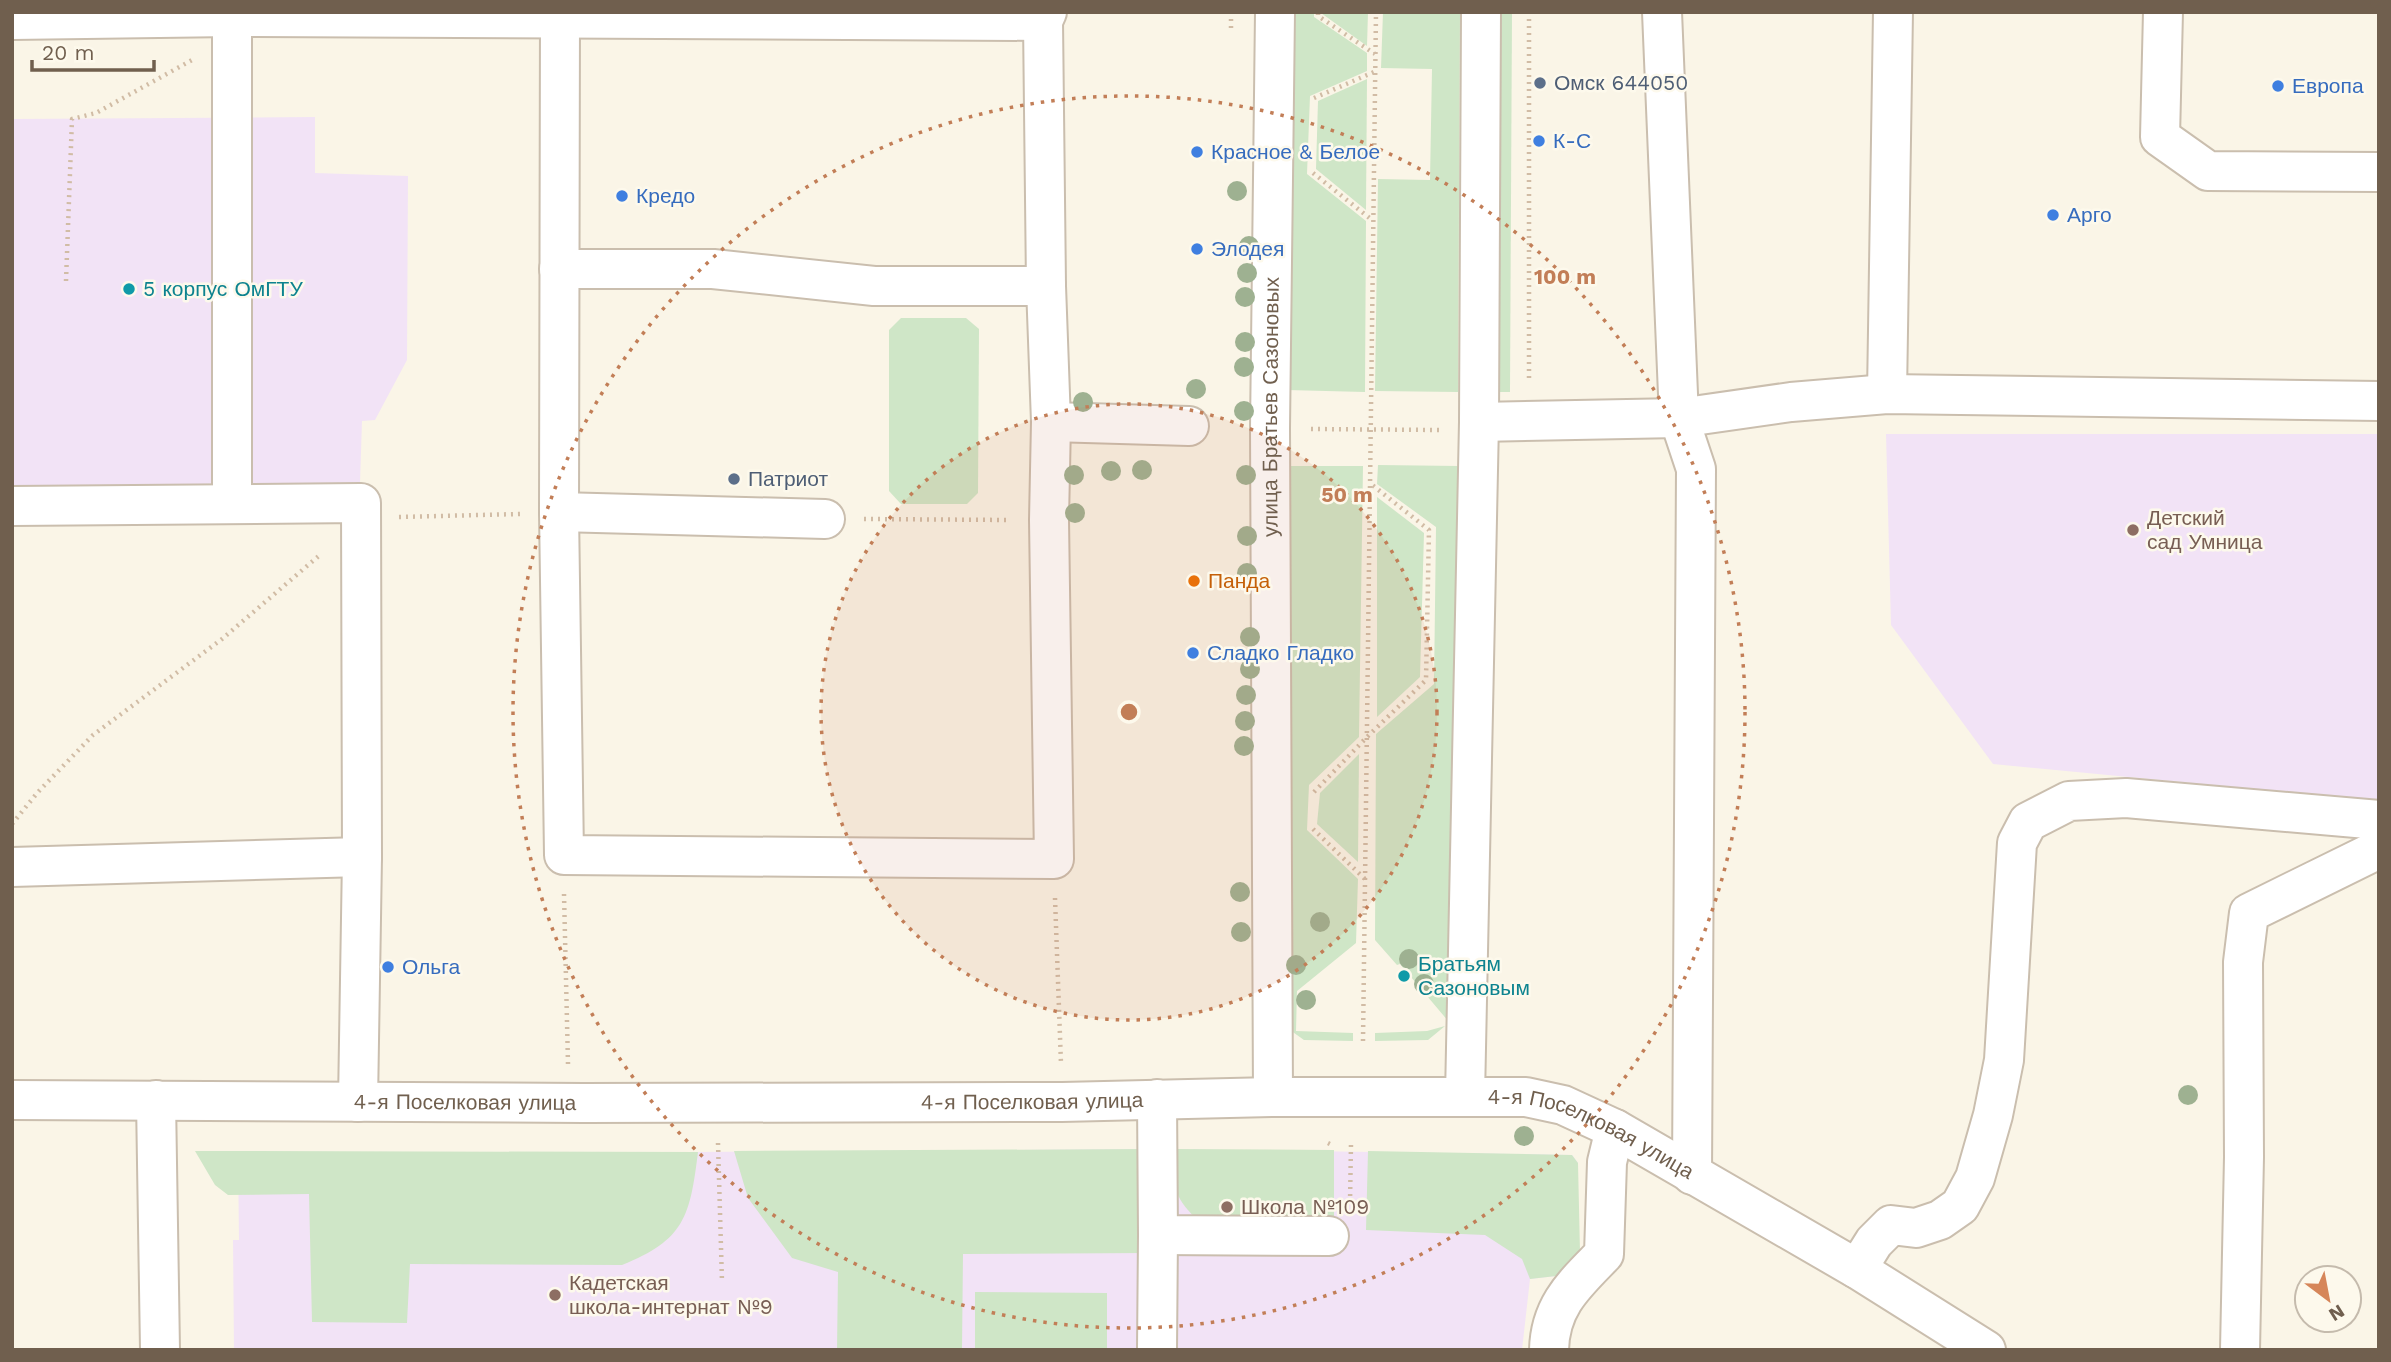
<svg xmlns="http://www.w3.org/2000/svg" width="2391" height="1362" font-family="'Work Sans',sans-serif">
  <rect width="100%" height="100%" fill="#faf5e7"/>
  <g fill="#f2e3f6">
    <path d="M315 117V173L408 176 407 360 375 420 362 421 360 483H231L12 491V119Z"/>
    <path d="M1886 434H2379V801L1993 764 1891 625Z"/>
    <path d="M1158 1149 1572 1155 1578 1163 1565 1275 1530 1279 1522 1350H234L233 1240H239L238 1152H698Z"/>
  </g>
  <g fill="#cfe6c7">
    <path d="M1289 12H1314V17L1367 53V71L1310 96 1307 174 1366 221 1365 392 1287 390Z"/>
    <path d="M1321 12H1368L1367 46 1321 13Z"/>
    <path d="M1383 12H1460L1458 392 1375 391 1378 179 1430 180 1432 69 1381 68Z"/>
    <path d="M1492 12H1512L1510 392H1489Z"/>
    <path d="M1367 79 1366 210 1316 169 1318 101Z"/>
    <path d="M901 318H966L979 329 978 493 967 504H901L889 491V330Z"/>
    <path d="M1378 465 1459 466 1449 1022 1400 964 1397 965 1375 940 1376 734 1434 684 1436 527 1377 484Z"/>
    <path d="M1287 466H1363L1359 737 1309 785 1307 830 1358 879 1356 943 1297 991 1296 1031 1353 1033V1041L1304 1040 1290 1030Z"/>
    <path d="M1377 497 1424 533 1420 677 1377 717Z"/>
    <path d="M1359 754 1358 862 1317 824 1320 793Z"/>
    <path d="M1445 1026 1428 1040 1375 1041V1033L1427 1031Z"/>
    <path d="M1147 1149 1148 1253 963 1254 962 1350H837L838 1272 792 1258 748 1198 734 1151Z"/>
    <path d="M1173 1149 1334 1150V1227L1204 1226C1174 1199 1172 1189 1173 1149Z"/>
    <path d="M195 1151 698 1152C690 1216 685 1240 622 1265L410 1264 407 1323 312 1322 309 1194 228 1195 215 1185Z"/>
    <path d="M1368 1151 1572 1155 1578 1163 1580 1252 1565 1275 1530 1279 1522 1259 1485 1235 1366 1230Z"/>
    <path d="M975 1292 1107 1293V1350H975Z"/>
  </g>
  <g fill="none" stroke-linecap="round" stroke-linejoin="round">
    <g stroke="#cabeae" stroke-width="42">
      <g id="minor">
        <path d="M560 12 559 512 564 855 1054 859 1049 520 1051 422 1046 286 1043 21 1047 12"/>
        <path d="M1662 12 1679 418 1696 469 1692 1175"/>
        <path d="M2163 12 2160 137 2208 171 2379 172"/>
        <path d="M12 20 232 17 1043 21"/>
        <path d="M559 269H713L874 286H1046"/>
        <path d="M1887 394 1893 12"/>
        <path d="M1051 422 1189 426"/>
        <path d="M1479 422 1679 418 1791 402 1887 394 2379 401"/>
        <path d="M232 504V17"/>
        <path d="M12 506 361 503 362 857 358 1102"/>
        <path d="M559 512 825 519"/>
        <path d="M12 867 362 857"/>
        <path d="M1465 1096 1479 422 1481 12"/>
        <path id="s1" d="M1273 1097 1270 428 1275 12"/>
        <path d="M1157 1099 1158 1235 1329 1236"/>
        <path id="s2" d="M12 1100 584 1103 1062 1102 1273 1097H1526L1563 1105 1615 1129 1857 1269 1986 1350"/>
        <path d="M156 1100 160 1350"/>
        <path d="M1857 1269 1874 1242 1891 1225 1916 1228 1940 1220 1960 1206 1975 1178 1993 1115 2004 1060 2017 843 2028 822 2069 801 2126 798 2379 820"/>
        <path d="M1157 1350 1158 1235"/>
        <path d="M1549 1350C1550 1305 1575 1284 1604 1254L1607 1162 1615 1129"/>
        <path d="M2240 1350 2244 1157 2243 962 2249 913 2379 849"/>
      </g>
    </g>
    <g stroke="#d1bca5" stroke-width="4.5" stroke-dasharray="2 5" stroke-linecap="butt">
      <path d="M1231 12V29"/>
      <path d="M1529 12V382"/>
      <path d="M1318 13V16L1375 54"/>
      <path d="M1314 98 1374 72"/>
      <path d="M1313 173 1372 220"/>
      <path d="M66 281 72 119 96 113 192 60"/>
      <path d="M1311 429 1439 430"/>
      <path d="M399 517 520 514"/>
      <path d="M864 519 1010 520"/>
      <path d="M1314 792 1367 737 1426 680 1429 530 1371 484"/>
      <path d="M12 824 38 792 93 735 222 639 321 554"/>
      <path d="M1313 829 1367 881"/>
      <path d="M564 894 568 1064"/>
      <path d="M1055 898 1061 1064"/>
      <path d="M1363 1041 1376 12"/>
      <path d="M718 1143 722 1282"/>
      <path d="M1328 1143 1330 1144"/>
      <path d="M1350 1203 1351 1144"/>
    </g>
    <use href="#minor" stroke="#fff" stroke-width="38"/>
  </g>
  <g fill="#9eb191">
    <circle cx="1237" cy="191" r="10"/>
    <circle cx="1249" cy="246" r="10"/>
    <circle cx="1247" cy="273" r="10"/>
    <circle cx="1245" cy="297" r="10"/>
    <circle cx="1245" cy="342" r="10"/>
    <circle cx="1244" cy="367" r="10"/>
    <circle cx="1196" cy="389" r="10"/>
    <circle cx="1083" cy="402" r="10"/>
    <circle cx="1244" cy="411" r="10"/>
    <circle cx="1142" cy="470" r="10"/>
    <circle cx="1111" cy="471" r="10"/>
    <circle cx="1074" cy="475" r="10"/>
    <circle cx="1246" cy="475" r="10"/>
    <circle cx="1075" cy="513" r="10"/>
    <circle cx="1247" cy="536" r="10"/>
    <circle cx="1247" cy="573" r="10"/>
    <circle cx="1250" cy="637" r="10"/>
    <circle cx="1250" cy="669" r="10"/>
    <circle cx="1246" cy="695" r="10"/>
    <circle cx="1245" cy="721" r="10"/>
    <circle cx="1244" cy="746" r="10"/>
    <circle cx="1240" cy="892" r="10"/>
    <circle cx="1320" cy="922" r="10"/>
    <circle cx="1241" cy="932" r="10"/>
    <circle cx="1409" cy="959" r="10"/>
    <circle cx="1296" cy="965" r="10"/>
    <circle cx="1424" cy="984" r="10"/>
    <circle cx="1306" cy="1000" r="10"/>
    <circle cx="2188" cy="1095" r="10"/>
    <circle cx="1524" cy="1136" r="10"/>
  </g>
  <circle cx="1129" cy="712" r="308" fill="#c27e57" fill-opacity=".12"/>
  <g fill="none" stroke="#c27e57" stroke-width="3.5" stroke-dasharray="3.5 7">
    <circle cx="1129" cy="712" r="308"/>
    <circle cx="1129" cy="712" r="616"/>
  </g>
  <g fill="#5c6f8a" stroke="#fdf9ec" stroke-width="2.5">
    <circle cx="1540" cy="83" r="7"/>
    <circle cx="734" cy="479" r="7"/>
  </g>
  <g fill="#3f7fe0" stroke="#fdf9ec" stroke-width="2.5">
    <circle cx="2278" cy="86" r="7"/>
    <circle cx="1539" cy="141" r="7"/>
    <circle cx="1197" cy="152" r="7"/>
    <circle cx="622" cy="196" r="7"/>
    <circle cx="2053" cy="215" r="7"/>
    <circle cx="1197" cy="249" r="7"/>
    <circle cx="1193" cy="653" r="7"/>
    <circle cx="388" cy="967" r="7"/>
  </g>
  <g fill="#0f9aa8" stroke="#fdf9ec" stroke-width="2.5">
    <circle cx="129" cy="289" r="7"/>
    <circle cx="1404" cy="976" r="7"/>
  </g>
  <g fill="#8d6e63" stroke="#fdf9ec" stroke-width="2.5">
    <circle cx="2133" cy="530" r="7"/>
    <circle cx="1227" cy="1207" r="7"/>
    <circle cx="555" cy="1295" r="7"/>
  </g>
  <circle fill="#e8710a" stroke="#fdf9ec" stroke-width="2.5" cx="1194" cy="581" r="7"/>
  <g text-anchor="middle" stroke-width="5" stroke-linejoin="round" paint-order="stroke">
    <g font-size="21" fill="#4e5e75" stroke="#fdf9ec" text-anchor="start">
      <text x="1554" y="90">Омск 644050</text>
      <text x="748" y="486">Патриот</text>
    </g>
    <g font-size="21" fill="#366cbe" stroke="#fdf9ec" text-anchor="start">
      <text x="2292" y="93">Европа</text>
      <text x="1553" y="148">К-С</text>
      <text x="1211" y="159">Красное &amp; Белое</text>
      <text x="636" y="203">Кредо</text>
      <text x="2067" y="222">Арго</text>
      <text x="1211" y="256">Элодея</text>
      <text x="1207" y="660">Сладко Гладко</text>
      <text x="402" y="974">Ольга</text>
    </g>
    <g font-size="21" fill="#0d838f" stroke="#fdf9ec" text-anchor="start">
      <text x="143" y="296">5 корпус ОмГТУ</text>
      <text x="1418" y="971">Братьям<tspan x="1418" dy="24">Сазоновым</tspan></text>
    </g>
    <g font-size="21" fill="#705f4e" stroke="#fdf9ec">
      <text dy="7" stroke="none"><textPath href="#s1" startOffset="690">улица Братьев Сазоновых</textPath></text>
      <text dy="7" stroke="none"><textPath href="#s2" startOffset="1020">4-я Поселковая улица</textPath></text>
      <text dy="7" stroke="none"><textPath href="#s2" startOffset="453">4-я Поселковая улица</textPath></text>
      <text dy="7" stroke="none"><textPath href="#s2" startOffset="1587">4-я Поселковая улица</textPath></text>
    </g>
    <g font-size="21" fill="#785e54" stroke="#fdf9ec" text-anchor="start">
      <text x="2147" y="525">Детский<tspan x="2147" dy="24">сад Умница</tspan></text>
      <text x="1241" y="1214">Школа №109</text>
      <text x="569" y="1290">Кадетская<tspan x="569" dy="24">школа-интернат №9</tspan></text>
    </g>
    <g font-size="21" fill="#c56008" stroke="#fdf9ec" text-anchor="start">
      <text x="1208" y="588">Панда</text>
    </g>
  </g>
  <circle cx="1129" cy="712" r="10" fill="#c27e57" stroke="#fdf9ec" stroke-width="3.5"/>
  <g font-size="21" text-anchor="middle" font-weight="bold" fill="#c27e57" stroke="#fdf9ec" stroke-width="5" stroke-linejoin="round" paint-order="stroke">
    <text x="1565" y="284">100 m</text>
    <text x="1347" y="502">50 m</text>
  </g>
  <rect width="2391" height="1362" fill="none" stroke="#705f4e" stroke-width="28"/>
  <g transform="translate(2328 1299) rotate(148)"><circle r="33" fill="#fdf9ec" stroke="#c5bbad" stroke-width="2"/>
  <path d="M0-5L12 26L0 18L-12 26Z" fill="#d68659"/>
  <text y="-10" font-size="19" font-weight="bold" text-anchor="middle" fill="#705f4e">N</text>
  </g>
  <path d="M32 60v10h122v-10" fill="none" stroke="#705f4e" stroke-width="3.5"/>
  <text x="42" y="60" font-size="21" fill="#705f4e" stroke="#fdf9ec" stroke-width="5" paint-order="stroke">20 m</text>
</svg>
